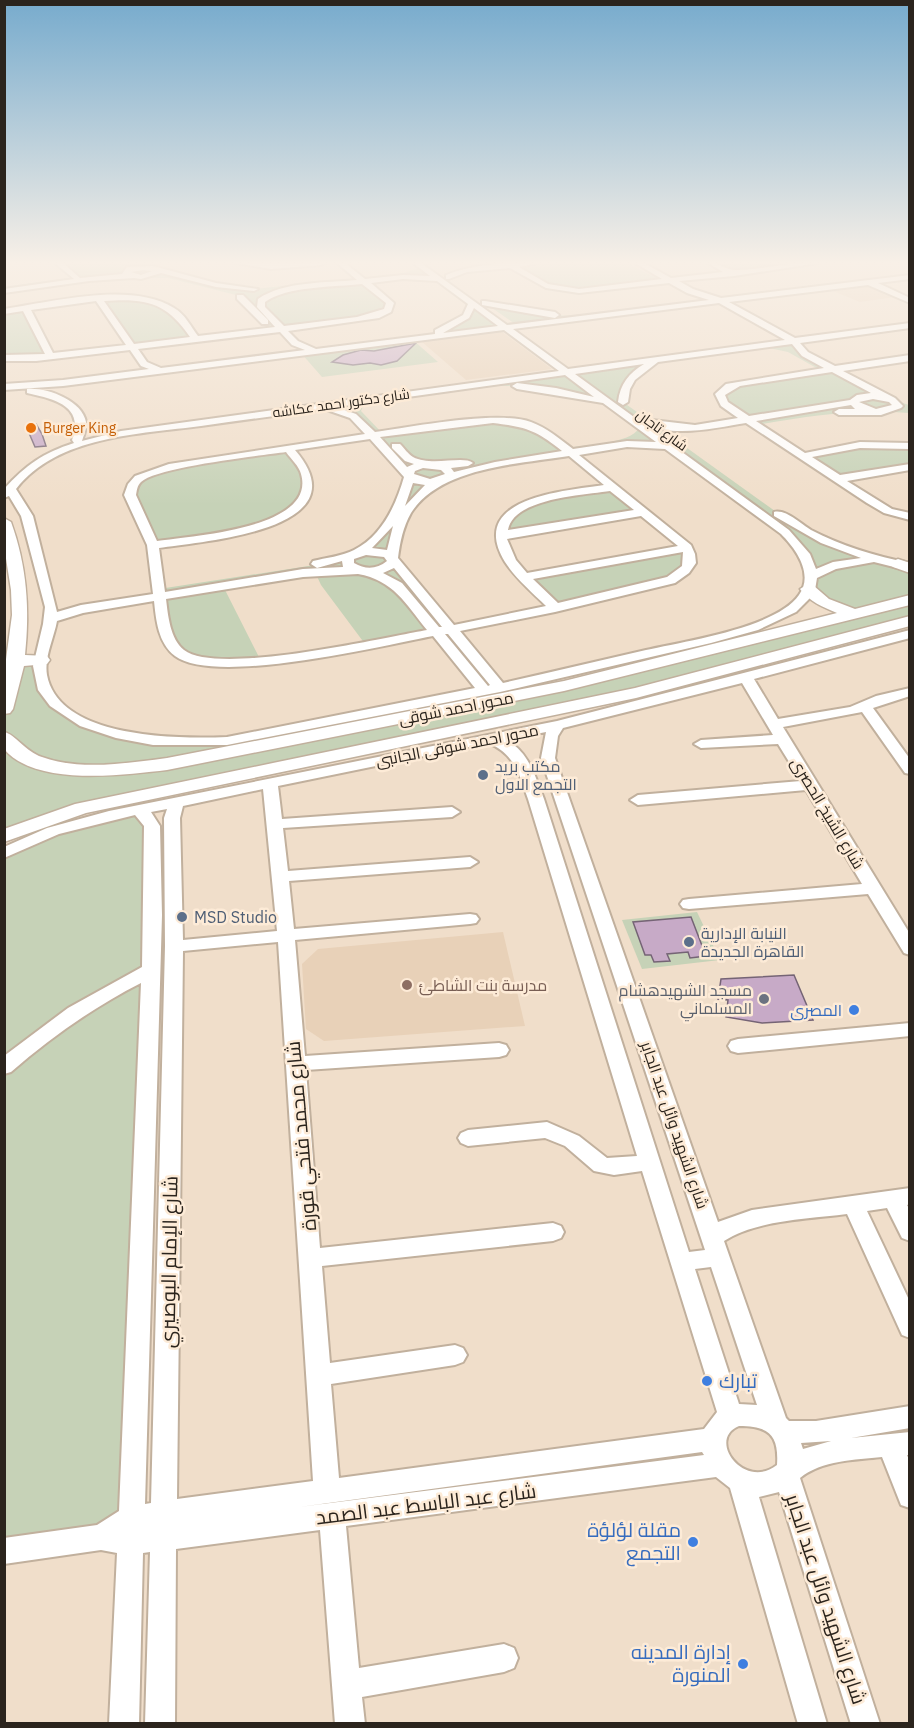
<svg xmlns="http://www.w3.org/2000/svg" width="914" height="1728" font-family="'IBM Plex Sans',Cairo,sans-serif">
  <rect width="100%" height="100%" fill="#f0deca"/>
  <g fill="#e8d1b8">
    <path d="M869 284 895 297 860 302 828 289Z"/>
    <path d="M501 331 552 369 466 380 421 341Z"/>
    <path d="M503 932 525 1026 324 1041 306 1029 302 964 318 949Z"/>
  </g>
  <g fill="#c6d2b7">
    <path d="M59 263H145L153 268 224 286 254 289 399 274 420 268 440 279 426 277 365 281 387 300 383 313 272 330 236 295 168 278 111 277 5 291 4 287 77 277Z"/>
    <path d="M533 263H627L664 282 591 291 555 289 511 265Z"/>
    <path d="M712 263H814L734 274Z"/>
    <path d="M98 298H128L161 305 196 339 132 347Z"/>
    <path d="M472 303 506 328 413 340 438 362 322 377 301 353C335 349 435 345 458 321 463 316 468 309 472 303Z"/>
    <path d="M485 303 553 315 592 317 518 326Z"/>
    <path d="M26 309 50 356 5 358 4 312Z"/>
    <path d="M794 341 800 350 887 398 909 405V413C856 409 809 416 756 425L724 404 723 390 729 386 820 370 788 352 759 346Z"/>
    <path d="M664 359 632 378 623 402 800 529 909 568V621L636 693 82 808 5 836V703L15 661 41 660 40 667 62 709 121 735 219 747 172 762 448 709 849 614 814 596 811 576 796 542 669 447 636 443 495 465 459 474 413 501 392 557 451 630 365 644 321 585 315 572 223 586 261 661 231 664 177 651 159 589 315 565 341 558 381 535 409 477 353 416 327 407 365 402 361 411 383 434 476 421 527 424 566 448C583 445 631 444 639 428L610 403 515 386 474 385Z"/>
    <path d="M860 445 909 446V467L838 479 803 456Z"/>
    <path d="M288 448 306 472 300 502 258 527 153 545 133 501V484L148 473Z"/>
    <path d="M613 487 644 512 501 535 524 505Z"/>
    <path d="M687 548 684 573 555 608 525 577Z"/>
    <path d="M138 810 147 817 131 1518 4 1551V853L26 842Z"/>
    <path d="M697 912 720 960 642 969 622 920Z"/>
  </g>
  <g fill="#c7aac7" stroke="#756475" stroke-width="1.5">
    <path d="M416 343 397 361 381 365 370 363 353 365 332 362 343 355 361 350 374 351Z"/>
    <path d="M36 424 42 434 46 446 35 447 26 426Z"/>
    <path d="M691 917 706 956 690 958 688 952 667 954 670 961 654 962 651 955H645L633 922Z"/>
    <path d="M794 975 813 1020 762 1023 726 1017 728 1000 718 999 721 979Z"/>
  </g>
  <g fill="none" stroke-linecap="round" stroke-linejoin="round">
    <g stroke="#c1b09d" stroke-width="4">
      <g id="minor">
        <path d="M55 263H63L80 278 122 274 127 267 153 266 216 283 258 289 254 291 216 287 161 273 141 279 134 278 89 281 4 293V289L74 279ZM143 270 152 271 141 275 131 272Z"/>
        <path d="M236 263H325L321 265 271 269Z"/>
        <path d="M337 263H345L365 279 403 275 430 276 413 263H421L507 325 709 300 687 293 669 283 579 293 546 288 510 268 467 272 449 279H446V275C476 263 506 263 537 263L519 267 548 284 579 289 662 279 635 263H644L671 278 723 272 708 263C719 263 726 270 736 270 763 270 790 261 818 263L734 276 679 281 693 289 721 298 910 275V279L878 283 910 298V303L868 285 729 302 795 338 910 323V328L800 343 808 352 835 366 910 355V361L843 371 895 398 903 406 901 408 881 415H839L834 412 839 409H855L851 405 756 421 805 453 860 442 910 443V449L860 448 812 457 840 475 910 464V470L847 481 892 509 910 513V520L884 513 867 503 746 423C720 427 670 439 647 423L652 420 695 425 738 418 721 406 715 394 726 384 824 368 802 356 792 344 658 362 635 380 630 389 628 402 623 405 618 402C620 384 629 373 644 364L575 374 789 530 810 554 816 569 833 562 861 558 821 543 774 516V512C786 509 801 524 811 530 842 546 875 556 910 563V571L874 562 836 569 817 578 815 590 809 599 796 612 758 630 711 643 500 692 227 745H153L116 738 80 726 50 706 38 690 33 666 43 624 45 607 21 516 9 496 4 498V489C26 465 43 453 74 443L72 440C85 405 53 399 27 393V389C46 387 82 400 86 422 87 429 84 434 82 441L121 431 559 371 504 330 63 386 4 390V384L63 380 149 369 141 366 130 350 36 361H4V355L45 354 23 311 4 314V309C53 302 130 281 174 308 185 314 191 327 198 336L275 327 257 307 258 299C284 281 326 283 357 280ZM403 279 437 281 468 304 463 315 435 330V334L316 349 298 341 288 331 379 318 391 312 394 303 371 283ZM362 284 386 303 384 309 357 317 284 326 265 307V302C287 286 335 287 362 284ZM96 301 126 345 53 353 31 310ZM104 301C146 298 166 302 190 337L134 344ZM719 303 785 340 568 369 513 329ZM474 308 498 326 443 333 469 318ZM280 332 292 345 305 350 161 368 147 362 138 349ZM832 372 871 393 857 395 850 400 749 416 728 402 725 395 740 386ZM565 375 594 397 556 388 517 383 512 386 517 389 603 403 656 442 627 441 573 449C560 439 547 428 531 422 498 410 412 427 375 432L356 414 336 407ZM873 399 889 402 892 405 876 409 859 402ZM324 409 350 418 365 434 169 464 135 476 128 484 124 495 147 545 153 594 81 605 57 612 33 516 16 489C57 436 140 434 201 426 242 420 283 415 324 409ZM493 423C526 427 536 430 562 451L495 462 454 472 451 468 468 466 473 463C463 455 432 467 413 457 408 454 404 448 400 444H392V448L405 461 414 464 407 467 380 437ZM370 439 404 477C396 505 382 536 354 550 343 556 325 558 313 561L311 564 317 568 342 561 343 567 303 569 165 592 159 548C205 541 364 530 295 450ZM627 447 665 449 781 534C796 549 814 574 799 595 776 628 685 641 646 650 598 661 551 672 503 683L460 631 555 612 675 583 689 573 696 563 695 554 691 545 579 455ZM286 452C291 459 299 466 301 474 317 529 190 536 157 541L136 495C137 490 137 486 141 482 157 467 258 456 286 452ZM569 456 604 485C563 491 466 498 505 562 516 579 532 592 546 606L454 625 398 558C400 542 403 527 411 513 440 467 519 464 569 456ZM423 468 441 470 445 474 430 479 414 474 415 471ZM413 483 425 485 405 506ZM610 491 634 510 508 530C513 498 585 495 610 491ZM641 516 678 546 527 573 516 560 507 539ZM393 526 387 550 372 548ZM683 552 682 566 667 577 558 603 533 579ZM366 555 384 557 387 561C377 569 366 570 354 563V559ZM394 568 442 627H439L402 583 383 573ZM358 574C393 580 406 604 427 630 381 638 218 676 184 650 170 639 168 615 166 599L303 577ZM154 601C156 620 158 643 175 656 215 686 381 646 433 636L475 688 227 737C179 739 59 739 47 675 44 657 54 638 57 621L83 613ZM445 634H448L490 685 488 686Z"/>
        <path d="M237 295H243L268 320V324H262L237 299Z"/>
        <path d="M485 301 555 312 559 315 555 318 482 305V301Z"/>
        <path d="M910 630V638L754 679 778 719 850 707 876 696 910 688V696L873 708 910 759V774L905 773 862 712 783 727 910 934V955L904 953 868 894 689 909 683 908 680 904 683 900 689 899 862 884 806 790 638 805 630 800 638 795 801 781 778 744 701 748 694 744 701 740 773 735 742 683 563 728 558 736 555 758 718 1222 752 1210 910 1188V1204L907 1205 910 1210V1241L902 1238 887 1208 867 1211 910 1302V1338L902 1335 847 1214C809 1219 756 1220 724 1241L786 1418 789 1421H816L910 1406V1428L851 1438 910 1432V1455H907L910 1462V1508L901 1505 882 1457C855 1460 822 1460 800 1478L880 1724H851L779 1492 759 1497 827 1724H798L730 1488 716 1477 346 1526 359 1668 504 1644 514 1648 518 1658 514 1668 504 1672 362 1697 365 1724H335L320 1530 176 1549 175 1724H145L150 1552 143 1553 139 1724H109L117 1553 101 1550 4 1564V1538L97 1525 119 1511 141 983C94 1007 51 1037 11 1072L4 1074V1056L68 1008 142 967 144 826 135 815 59 834 4 858V847L47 828 109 811 557 721ZM546 732 541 758 705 1250 689 1252 544 799C535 776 529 752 506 740ZM488 743C515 754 519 774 528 799L637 1156 607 1158 579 1136 547 1122 468 1130 461 1133 458 1138 461 1143 468 1146 545 1138 565 1146 594 1171 614 1175 642 1171 717 1412 704 1429 339 1478 331 1384 455 1365 463 1362 467 1355 463 1348 455 1345 330 1363 322 1266 553 1241 561 1238 564 1232 561 1226 553 1223 320 1248 306 1070 499 1057 506 1055 509 1050 506 1045 499 1043 305 1056 295 940 470 924 476 923 479 919 476 915 470 914 294 929 289 881 470 867 478 862 470 857 288 871 283 828 452 817 460 812 452 807 282 819 278 786ZM263 789 277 931 183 940 180 818 183 806ZM167 809 164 818 165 946 151 1503 145 1504 162 915 160 826 151 812ZM278 942 313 1481 177 1499 183 951ZM711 1267 757 1405 739 1404 695 1269ZM739 1426C769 1426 779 1435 777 1465 744 1491 706 1439 739 1426ZM831 1441 803 1449 801 1443ZM702 1452 704 1455 299 1507Z"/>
        <path d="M910 1023V1036L738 1053 731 1051 728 1046 731 1041 738 1039Z"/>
      </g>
    </g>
    <g stroke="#c1b09d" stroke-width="3">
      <g id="major">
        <path d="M4 518 11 522C27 566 30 610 25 655L47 656 50 660 47 664 24 666 13 709 10 713 4 714V674L12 615 11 590 4 546Z"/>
        <path d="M898 559 910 563V573L893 567 890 564 893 561Z"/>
        <path d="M808 584 814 586 829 599 855 609 910 595V605L564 691 167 770C124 775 36 787 4 749V732C15 734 26 752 42 757 80 771 128 763 167 758L564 681 837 613C823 607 810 602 800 589Z"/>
        <path d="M910 616V626L636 698 86 813 4 842V829L75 804 635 688Z"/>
      </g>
    </g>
    <use href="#minor" fill="#fff" fill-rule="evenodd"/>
    <use href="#major" fill="#fff" fill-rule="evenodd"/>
  </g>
  <linearGradient id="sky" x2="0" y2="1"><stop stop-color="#77abcd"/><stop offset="0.52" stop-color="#f8f0e7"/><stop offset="1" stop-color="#f8f0e7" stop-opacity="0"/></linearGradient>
  <rect width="914" height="505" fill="url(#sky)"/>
  <circle fill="#e8710a" stroke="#fdebd7" stroke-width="2" cx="31" cy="428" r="6"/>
  <g fill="#5c6f8a" stroke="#fdebd7" stroke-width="2">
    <circle cx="483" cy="775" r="6"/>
    <circle cx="182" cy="917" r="6"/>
    <circle cx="689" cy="942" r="6"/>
  </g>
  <circle fill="#8d6e63" stroke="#fdebd7" stroke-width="2" cx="407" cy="985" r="6"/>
  <circle fill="#6b7280" stroke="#fdebd7" stroke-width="2" cx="764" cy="999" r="6"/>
  <g fill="#3f7fe0" stroke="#fdebd7" stroke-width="2">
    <circle cx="854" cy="1010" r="6"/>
    <circle cx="707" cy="1381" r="6"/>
    <circle cx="693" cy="1542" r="6"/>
    <circle cx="743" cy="1664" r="6"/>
  </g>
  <g text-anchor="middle" stroke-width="5" stroke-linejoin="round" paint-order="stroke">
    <g font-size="14" fill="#2b241d" stroke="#fdebd7">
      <text transform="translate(341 403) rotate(-8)" y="5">شارع دكتور احمد عكاشه</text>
      <text transform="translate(662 430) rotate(36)" y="5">شارع تاجان</text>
    </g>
    <g font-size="14" fill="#c56008" stroke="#fdebd7" text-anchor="start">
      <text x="43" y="433">Burger King</text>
    </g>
    <g font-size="16" fill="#2b241d" stroke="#fdebd7">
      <text transform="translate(456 708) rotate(-11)" y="6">محور احمد شوقى</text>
      <text transform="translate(457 745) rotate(-11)" y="6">محور احمد شوقى الجانبى</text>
      <text transform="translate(828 813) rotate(59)" y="6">شارع الشيخ الحصرى</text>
      <text transform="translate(675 1125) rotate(71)" y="6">شارع الشهيد وائل عبد الجابر</text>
    </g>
    <g font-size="16" fill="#4e5e75" stroke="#fdebd7" text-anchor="start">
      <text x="495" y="772">مكتب بريد<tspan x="495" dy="18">التجمع الاول</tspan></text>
      <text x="194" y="923">MSD Studio</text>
      <text x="701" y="939">النيابة الإدارية<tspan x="701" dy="18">القاهرة الجديدة</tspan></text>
    </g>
    <g font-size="16" fill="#785e54" stroke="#fdebd7" text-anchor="start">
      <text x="419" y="991">مدرسة بنت الشاطئ</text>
    </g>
    <g font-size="16" fill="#5b616d" stroke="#fdebd7" text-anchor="end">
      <text x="752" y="996">مسجد الشهيدهشام<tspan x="752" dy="18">المسلماني</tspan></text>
    </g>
    <g font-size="16" fill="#366cbe" stroke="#fdebd7" text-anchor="end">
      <text x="842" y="1016">المصرى</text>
    </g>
    <g font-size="20" fill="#2b241d" stroke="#fdebd7">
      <text transform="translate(301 1136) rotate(-95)" y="7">شارع محمد فتحي قورة</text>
      <text transform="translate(169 1262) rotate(-89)" y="7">شارع الإمام البوصيري</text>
      <text transform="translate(426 1504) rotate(-7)" y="7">شارع عبد الباسط عبد الصمد</text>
      <text transform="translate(826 1599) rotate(72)" y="7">شارع الشهيد وائل عبد الجابر</text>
    </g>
    <g font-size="20" fill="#366cbe" stroke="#fdebd7" text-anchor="end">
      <text x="719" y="1388" text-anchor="start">تبارك</text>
      <text x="681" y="1537">مقلة لؤلؤة<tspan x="681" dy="23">التجمع</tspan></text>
      <text x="731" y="1659">إدارة المدينه<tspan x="731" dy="23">المنورة</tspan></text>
    </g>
  </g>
  <rect width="914" height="1728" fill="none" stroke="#2b241d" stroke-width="12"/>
</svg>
